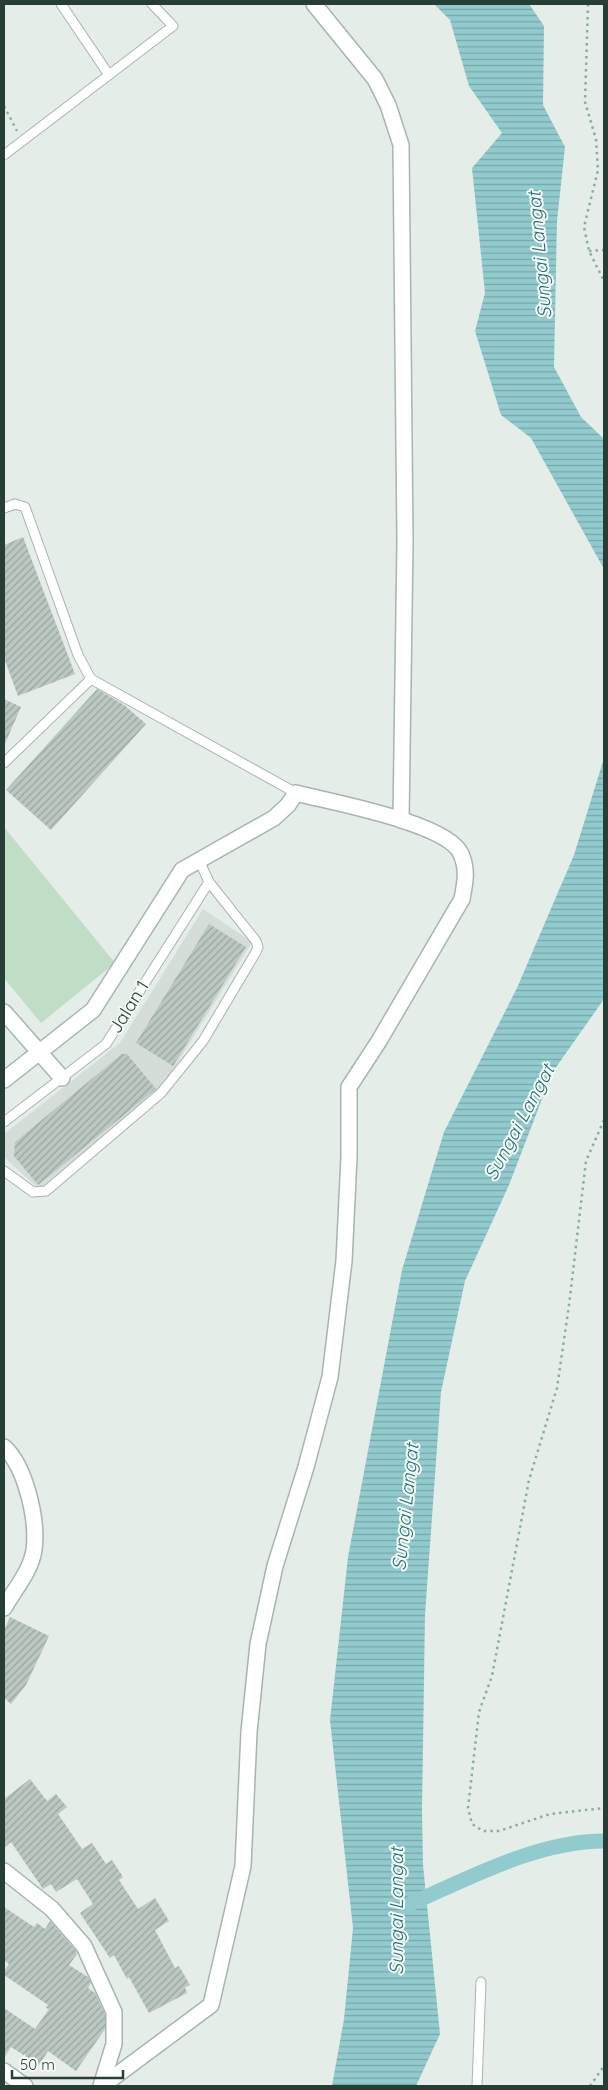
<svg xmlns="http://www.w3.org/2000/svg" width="608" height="2090" font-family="Quicksand,sans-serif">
  <defs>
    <pattern id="water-rules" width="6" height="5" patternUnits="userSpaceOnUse" patternTransform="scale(1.25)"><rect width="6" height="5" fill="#92cbce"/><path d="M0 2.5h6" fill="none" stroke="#77a6a8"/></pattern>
    <pattern id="building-hatch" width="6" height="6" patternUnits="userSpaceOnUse" patternTransform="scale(1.25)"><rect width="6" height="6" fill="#bbc8c2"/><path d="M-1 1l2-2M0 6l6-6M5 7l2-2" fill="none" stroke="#98a49e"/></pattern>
  </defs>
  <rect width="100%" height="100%" fill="#e5ede9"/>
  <path fill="#d4ddd8" d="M203 909 252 942 175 1067 158 1091 39 1189 4 1157V1134L120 1043Z"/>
  <path fill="#c0ddc5" d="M4 827 115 963 41 1023 4 978Z"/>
  <g fill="url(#water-rules)">
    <path d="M434 4H529L544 26 543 105 565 147 557 221 554 367 581 417 604 439V569L531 438 501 415 475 331 485 293 472 168 502 133 469 86 450 20Z"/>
    <path d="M604 758V999L552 1073 509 1185 465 1281 441 1392 425 1615 422 1811 423 1865 440 2034 416 2086H332L344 2019 353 1928 330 1720 348 1557 402 1270 444 1132 517 988 574 855Z"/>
  </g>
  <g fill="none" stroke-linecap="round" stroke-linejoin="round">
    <path stroke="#92cbce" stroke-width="15" d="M410 1904C469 1878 538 1841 604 1841"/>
  </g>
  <g fill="url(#building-hatch)">
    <path d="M23 537 75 674 18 696 4 658V545Z"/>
    <path d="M97 689 124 705 146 724 51 830 6 790Z"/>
    <path d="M4 699 21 707 4 746Z"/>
    <path d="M209 924 246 947 173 1066 136 1043Z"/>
    <path d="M122 1054H127L156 1089 38 1185 14 1156 15 1142Z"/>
    <path d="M10 1617 49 1636 26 1685 11 1704 4 1698V1630Z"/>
    <path d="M30 1779 47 1801 56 1794 67 1807 58 1814 82 1849 92 1843 106 1864 112 1860 123 1877 119 1880 138 1909 155 1898 169 1921 155 1930 175 1968 179 1966 190 1985 185 1987 187 1993 149 2013 129 1977 127 1979 114 1955 110 1958 80 1913 93 1904 77 1879 56 1892 51 1884 43 1889 11 1842 4 1848V1799Z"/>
    <path d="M4 1907 34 1927 37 1923 45 1929 50 1921 76 1951 77 1954 69 1965 88 1977 91 1983 88 1988 95 1993 105 2014V2029L76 2071 48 2051 39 2065 11 2047 4 2058V2008L35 2029 49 2009 46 2008 48 2005 4 1975V1971L9 1964 4 1960Z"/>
  </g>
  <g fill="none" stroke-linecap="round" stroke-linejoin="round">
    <g stroke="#a8b5af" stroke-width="11">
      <g id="lane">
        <path d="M61 4 109 75"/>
        <path d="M4 155 173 26 152 4"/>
        <path d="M4 508 15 504 25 507 78 655 91 679 296 793"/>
        <path d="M4 763 91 679"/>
        <path d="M4 1122 106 1044 209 882 199 860"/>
        <path d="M4 1171 33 1192 46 1191 161 1093 203 1041 256 952 258 947 256 941 209 882"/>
        <path d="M477 2086 481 1982"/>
      </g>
    </g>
    <g stroke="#a8b5af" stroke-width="18">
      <g id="street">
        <path d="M314 4 375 79 388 105 401 145 405 541 401 820"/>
        <path d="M4 1012 62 1078"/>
        <path d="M4 1080 93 1010 182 870 274 818 288 805 296 793C330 802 448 823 461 854 468 870 465 883 462 899L379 1041 349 1087V1157L344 1261 330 1377 306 1467 275 1566 258 1644 249 1732 243 1866 211 2005 102 2086"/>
        <path d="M4 1447C26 1467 38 1521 34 1550 31 1571 14 1590 4 1608"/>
        <path d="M4 1871 52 1909 84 1946 114 2012V2044L101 2086"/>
        <path d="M4 2071 25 2086"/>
      </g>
    </g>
    <g stroke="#88af9e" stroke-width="2.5" stroke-dasharray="2.5 4" stroke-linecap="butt">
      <path d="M588 4 585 102 596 139 598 170 584 227 589 251 604 281"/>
      <path d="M4 106 17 131"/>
      <path d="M589 251 604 250"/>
      <path d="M604 1120 586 1161 569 1305 557 1388 529 1480 492 1676 479 1712 468 1808 472 1824 483 1831H499L550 1814 604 1808"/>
      <path d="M590 2086 604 2066"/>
    </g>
    <use href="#lane" stroke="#fff" stroke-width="9"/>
    <use href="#street" stroke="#fff" stroke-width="15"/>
  </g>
  <g text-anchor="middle" stroke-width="4" stroke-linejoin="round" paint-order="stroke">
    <g font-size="18" fill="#263e35" stroke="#f6faf7">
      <text transform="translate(129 1007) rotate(-58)" y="6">Jalan 1</text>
    </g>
    <g font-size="19" font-style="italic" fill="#237276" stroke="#f6faf7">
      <text transform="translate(539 255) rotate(-95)" y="7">Sungai Langat</text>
      <text transform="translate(519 1122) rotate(-62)" y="7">Sungai Langat</text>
      <text transform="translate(405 1507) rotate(-84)" y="7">Sungai Langat</text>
      <text transform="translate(396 1911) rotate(-90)" y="7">Sungai Langat</text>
    </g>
  </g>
  <rect width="608" height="2090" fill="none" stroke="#263e35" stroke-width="10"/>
  <path d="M12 2070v8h111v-8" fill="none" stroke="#263e35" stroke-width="2.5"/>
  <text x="20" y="2070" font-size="15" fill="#263e35" stroke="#f6faf7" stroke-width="4" paint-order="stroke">50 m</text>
</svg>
